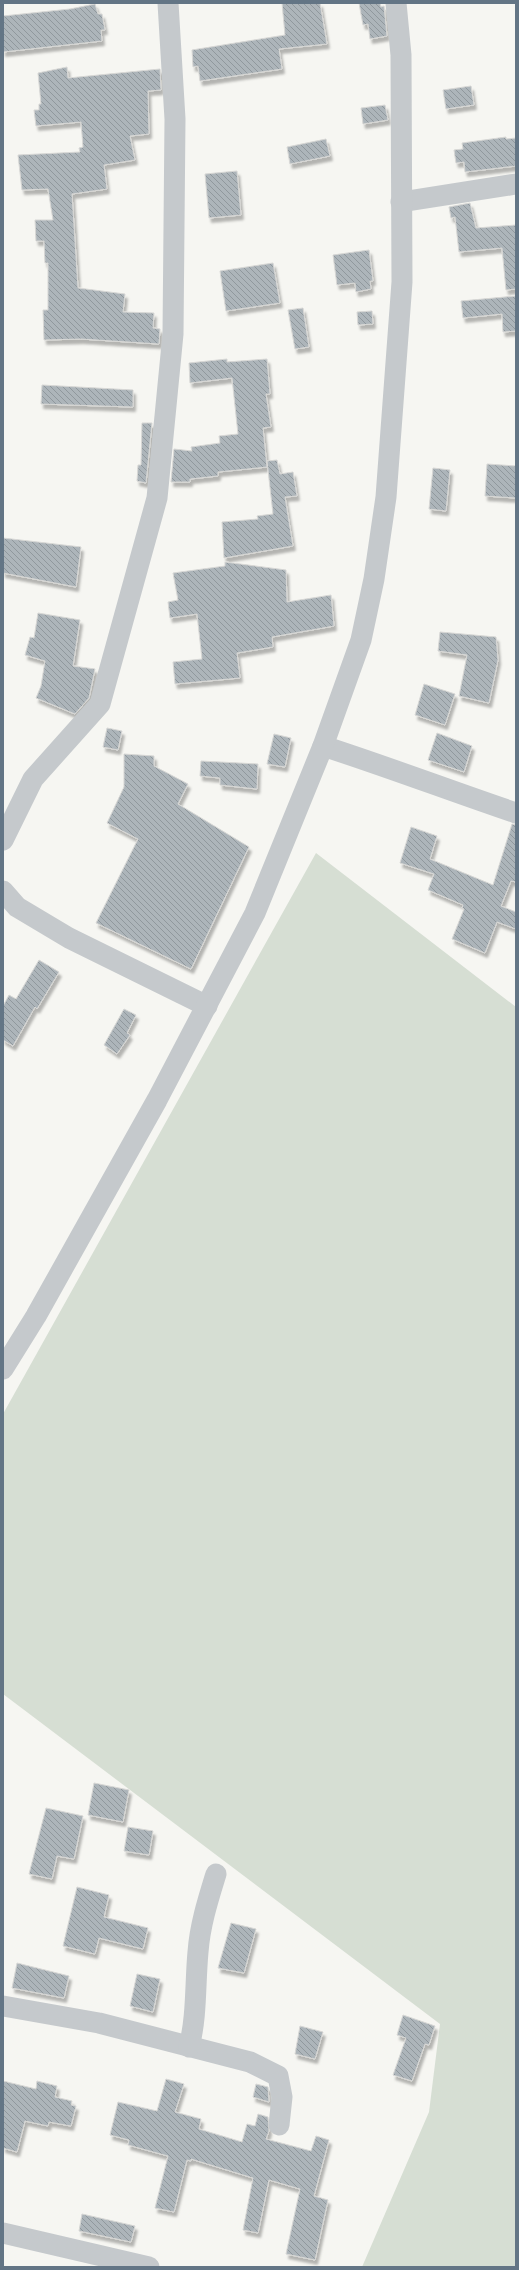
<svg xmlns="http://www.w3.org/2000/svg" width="519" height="2270" font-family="'Space Grotesk',sans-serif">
  <defs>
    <pattern id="building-back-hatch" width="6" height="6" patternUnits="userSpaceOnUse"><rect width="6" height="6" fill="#adb5ba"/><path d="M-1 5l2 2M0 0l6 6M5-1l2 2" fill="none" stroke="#90989d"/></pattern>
    <filter id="shadow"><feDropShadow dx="2.5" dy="4.5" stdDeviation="1" flood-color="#0004"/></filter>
  </defs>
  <rect width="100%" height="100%" fill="#f6f6f2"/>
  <path fill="#d6ded3" d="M316 853 516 1007V2267H362L429 2112 440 2024 3 1694V1414Z"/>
  <g fill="url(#building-back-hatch)" stroke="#d7d7d5" filter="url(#shadow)">
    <path d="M282 3H320L327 44 279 49 282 69 200 81 198 66 193 67 192 50 285 35Z"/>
    <path d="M359 3H380L381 7 384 6 387 36 370 39 368 24 363 25Z"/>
    <path d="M95 4 98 14H102L105 30H101L102 41 3 52V16L70 9Z"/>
    <path d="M67 67 68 78 160 69 161 90 148 91 149 134 130 136 135 160 104 165 107 189 72 194 78 288 125 294 123 312 154 313 153 328 160 329 159 344 81 339 44 340 43 310H48V263H45L44 241H36L35 220H53L48 189 22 190 18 155 80 152 79 148 83 147 81 122 36 126 34 110H39V104H41L38 73Z"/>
    <path d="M471 86 474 105 446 109 443 90Z"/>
    <path d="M385 105 388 120 363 124 361 108Z"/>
    <path d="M506 137V139L516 138V166L465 172 464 162 456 163 454 150 463 149 462 143Z"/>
    <path d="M326 139 330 156 290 164 287 147Z"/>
    <path d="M237 171 241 215 209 218 205 174Z"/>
    <path d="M470 203 476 228 516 225V289L506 290 502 248 459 252 455 217 451 218 449 207Z"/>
    <path d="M369 250 373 281H370L371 289 356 292 355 283 337 285 333 255Z"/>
    <path d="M273 263 280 303 226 311 220 271Z"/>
    <path d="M516 296V331L503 332 502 314 463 318 461 301Z"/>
    <path d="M303 308 309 347 295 349 288 310Z"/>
    <path d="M372 311 373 324 358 325 357 312Z"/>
    <path d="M227 359V362L267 359 270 394H266L271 427 263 428 267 467 218 472V476L190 479V482H171L174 449 192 451 191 447 220 443 219 436 238 434 232 378 190 383 189 363Z"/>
    <path d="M42 385 133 390V407L41 404Z"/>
    <path d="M142 423H152L146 483 137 481 138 465H141Z"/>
    <path d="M277 460 280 474 293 472 297 496 285 497 293 546 224 558 222 522 258 519 257 516 273 514 267 461Z"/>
    <path d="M487 464 516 466V498L485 496Z"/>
    <path d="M433 468 450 470 446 511 429 509Z"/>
    <path d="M3 538 81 547 76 587 3 573Z"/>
    <path d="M225 562 286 570 287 602 331 595 334 626 272 637 273 647 237 653 240 678 175 684 173 662 202 659 197 614 170 618 168 602 178 600 173 573 225 566Z"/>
    <path d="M38 613 80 620 73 666 95 669 89 698 75 714 36 698 41 686 45 661 25 655 30 637 34 638Z"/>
    <path d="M440 632 496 637 498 660 489 703 459 696 467 655 438 651Z"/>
    <path d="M424 684 455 694 445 725 415 715Z"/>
    <path d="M107 728 122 731 118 750 103 747Z"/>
    <path d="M437 733 472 746 464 772 428 760Z"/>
    <path d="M274 734 291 738 285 767 267 764Z"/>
    <path d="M124 754 154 756V766L188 784 178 804 249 847 191 969 96 923 138 839 107 823 124 787Z"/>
    <path d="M201 761 258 764 257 789 220 785V778L200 776Z"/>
    <path d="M512 824 516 825V882L511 881 501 906 516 912V929L497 922 485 953 452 939 464 909 462 908 463 905 428 890 434 874 400 863 411 827 437 836 430 859 493 885Z"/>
    <path d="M39 960 59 972 37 1009 35 1007 13 1046 3 1040V1006L9 995 16 999Z"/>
    <path d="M124 1009 136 1015 127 1033 130 1035 117 1054 104 1045Z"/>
    <path d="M94 1783 129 1790 123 1822 88 1815Z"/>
    <path d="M46 1808 83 1816 74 1859 57 1856 52 1879 29 1874Z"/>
    <path d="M128 1827 153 1831 149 1855 124 1851Z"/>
    <path d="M77 1887 109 1895 104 1917 148 1928 143 1949 99 1938 95 1954 63 1946Z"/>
    <path d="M231 1923 256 1929 244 1973 218 1968Z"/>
    <path d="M17 1963 69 1976 64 1998 12 1988Z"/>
    <path d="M137 1974 160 1979 153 2012 130 2006Z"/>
    <path d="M403 2015 435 2026 429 2045 425 2044 412 2081 393 2075 406 2038 397 2035Z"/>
    <path d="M300 2026 323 2032 315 2059 295 2054Z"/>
    <path d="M166 2079 184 2084 175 2112 201 2119 199 2129 242 2142 247 2124 255 2126 258 2114 268 2117 269 2131 266 2139 311 2151 316 2136 329 2140 314 2196 328 2200 315 2260 286 2254 300 2189 269 2180 258 2233 243 2230 253 2178 191 2159V2161L187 2160 174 2212 155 2208 168 2156 128 2145 129 2140 110 2135 118 2102 157 2111Z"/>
    <path d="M3 2081 36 2089 37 2081 57 2086 55 2097 72 2101 71 2105 76 2106 71 2126 49 2122 48 2126 25 2121 17 2152 3 2148Z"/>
    <path d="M256 2084 268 2087 269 2102 253 2097Z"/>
    <path d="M82 2214 135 2226 131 2242 79 2231Z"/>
  </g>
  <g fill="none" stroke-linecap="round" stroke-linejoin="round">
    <g stroke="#c5c9cc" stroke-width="21">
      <path d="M401 202 516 184"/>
      <path d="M323 746C388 767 451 791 516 813"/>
      <path d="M3 840 33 779 100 704 157 498 173 334 175 119 168 3"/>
      <path d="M3 891 17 907 69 938 207 1006"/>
      <path d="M3 1369 36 1316 157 1100 255 913 323 746 361 640 374 579 386 497 402 282 401 55 396 3"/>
      <path d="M3 2006 99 2023 250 2062 278 2076 282 2097 279 2125"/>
      <path d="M189 2047C197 2016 195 1984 198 1952 200 1925 208 1900 216 1874"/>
      <path d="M3 2233 149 2267"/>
    </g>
  </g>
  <rect width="519" height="2270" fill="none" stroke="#637585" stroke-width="8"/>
</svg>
